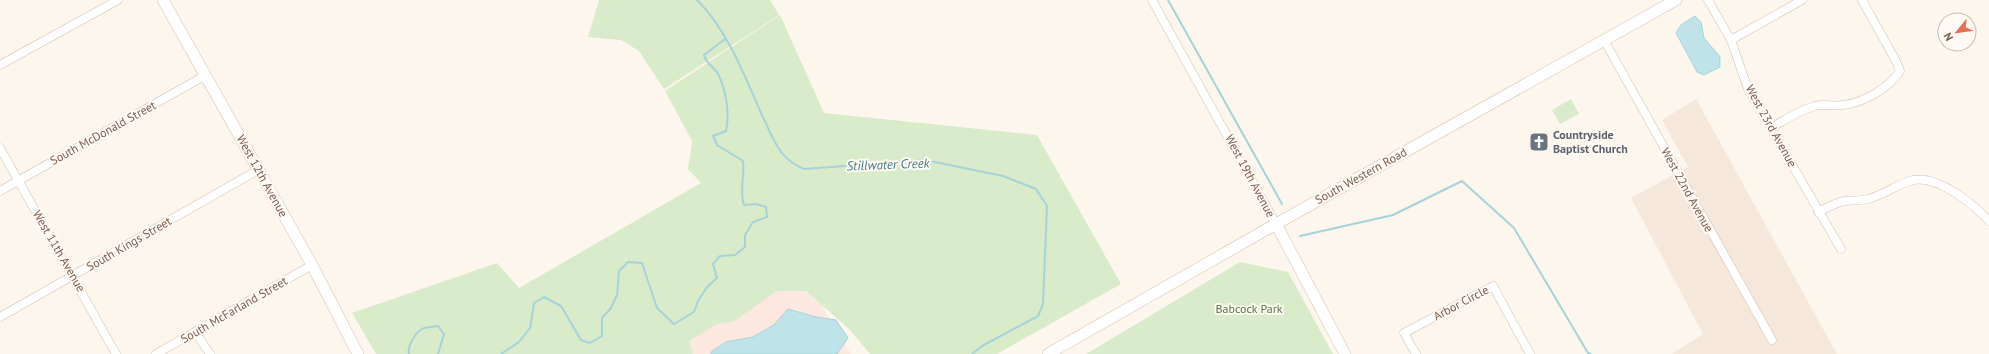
<svg xmlns="http://www.w3.org/2000/svg" width="1989" height="354" font-family="'PT Sans',sans-serif">
  <rect width="100%" height="100%" fill="#fdf6ec"/>
  <path fill="#f5e8da" d="M1696 99 1837 354H1672L1703 334 1631 198 1688 167 1662 120Z"/>
  <path fill="#fde8e0" d="M803 274 851 354H655Z"/>
  <g fill="#d8ecc9">
    <path d="M599 0H770L779 15 664 89 639 51 621 40 588 37Z"/>
    <path d="M780 15 824 113 1037 135 1121 284 997 354H870L849 329 806 291H776L735 321 717 324 689 341 693 354H376L352 313 497 263 519 288 701 183 688 169 692 141 665 91Z"/>
    <path d="M1571 99 1579 114 1560 124 1552 110Z"/>
    <path d="M1240 262 1288 272 1333 354H1086Z"/>
  </g>
  <g fill="#bfe3e8" stroke="#a5d3da">
    <path d="M1695 16 1701 22 1704 38 1720 57V67L1704 75 1697 72 1676 33 1681 25Z"/>
    <path d="M788 309 816 317 836 320 848 338 837 354H711V352L726 342 753 337 774 325Z"/>
  </g>
  <g fill="none" stroke-linecap="round" stroke-linejoin="round">
    <g stroke="#a5d3da" stroke-width="2">
      <path d="M697 0C727 29 745 77 762 115 768 127 773 142 782 153 788 161 795 165 804 169L925 160 1003 176 1036 189 1047 206 1043 304 1038 316 982 346 972 354"/>
      <path d="M1168 0 1282 204"/>
      <path d="M1300 236 1393 215 1462 181 1514 228 1588 353 1591 354"/>
      <path d="M409 354C407 347 415 333 422 329 425 327 433 327 438 326L444 334 438 354"/>
      <path d="M501 354 519 342 530 328 534 303 544 297 561 306 581 340 590 343 602 336V318L611 308 617 295 619 271 628 262 642 263 657 308 674 324 694 312 698 301 707 287 717 278 713 264 720 256 735 255 745 247V235L753 222 767 217 766 207 756 204 744 205C739 190 745 177 743 161L717 145 713 136 726 131C730 114 726 88 717 72 712 66 706 63 704 55L725 39"/>
    </g>
    <g stroke="#d1beb0" stroke-width="9">
      <g id="street">
        <path d="M1152 0 1276 224"/>
        <path d="M1708 0 1731 40 1748 89 1841 249"/>
        <path d="M1604 40 1772 340"/>
        <path d="M1731 40 1802 0"/>
        <path d="M0 65 118 0"/>
        <path d="M1771 128C1785 120 1799 110 1815 106 1824 103 1834 107 1843 105 1863 103 1889 88 1900 71L1896 61 1862 0"/>
        <path d="M0 148 116 354"/>
        <path d="M0 191 206 75"/>
        <path d="M1818 212C1826 208 1835 203 1844 201 1852 200 1860 201 1868 199 1884 195 1897 184 1913 180 1938 175 1973 204 1989 221"/>
        <path d="M0 317 258 170"/>
        <path d="M195 332 210 354"/>
        <path d="M156 354 312 265"/>
        <path d="M1416 354 1404 333 1493 286 1530 354"/>
      </g>
    </g>
    <g stroke="#d6c0b0" stroke-width="12">
      <g id="secondary">
        <path d="M163 0 312 265 358 354"/>
        <path d="M1276 224 1345 354"/>
        <path d="M1048 354 1276 224 1676 0"/>
      </g>
    </g>
    <use href="#street" stroke="#fff" stroke-width="8"/>
    <use href="#secondary" stroke="#fff" stroke-width="11"/>
  </g>
  <defs>
    <g id="church-square" transform="scale(1)"><rect x="-9" y="-9" width="18" height="18" rx="4" fill="#6b7280" stroke="#fffaf3"/><path d="M-1.2-6h2.4v3.5h3.3v2.4h-3.3V6h-2.4V-.1h-3.3v-2.4h3.3Z" fill="#fff"/></g>
  </defs>
  <g fill-rule="evenodd">
    <use href="#church-square" x="1539" y="142"/>
  </g>
  <g text-anchor="middle" stroke-width="4" stroke-linejoin="round" paint-order="stroke">
    <g font-size="12" fill="#7a5c4d" stroke="#fffaf3">
      <text transform="translate(1771 126) rotate(61)" y="4">West 23rd Avenue</text>
      <text transform="translate(103 133) rotate(-29)" y="4">South McDonald Street</text>
      <text transform="translate(262 176) rotate(61)" y="4">West 12th Avenue</text>
      <text transform="translate(1250 176) rotate(62)" y="4">West 19th Avenue</text>
      <text transform="translate(1361 176) rotate(-29)" y="4">South Western Road</text>
      <text transform="translate(1687 190) rotate(61)" y="4">West 22nd Avenue</text>
      <text transform="translate(129 244) rotate(-30)" y="4">South Kings Street</text>
      <text transform="translate(59 251) rotate(60)" y="4">West 11th Avenue</text>
      <text transform="translate(1461 303) rotate(-28)" y="4">Arbor Circle</text>
      <text transform="translate(234 310) rotate(-30)" y="4">South McFarland Street</text>
    </g>
    <g font-size="12" font-weight="bold" fill="#5b616d" stroke="#fffaf3" text-anchor="start">
      <text x="1553" y="139">Countryside<tspan x="1553" dy="14">Baptist Church</tspan></text>
    </g>
    <g font-size="12" fill="#537a41" stroke="#fffaf3">
      <text x="1249" y="313">Babcock Park</text>
    </g>
    <g font-size="13" font-style="italic" fill="#437c86" stroke="#fffaf3">
      <text transform="translate(888 164) rotate(-2)" y="5">Stillwater Creek</text>
    </g>
  </g>
  <g transform="translate(1957 32) rotate(241)"><circle r="19" fill="#fffaf3" stroke="#cabbb1"/>
  <path d="M0-3L7 15L0 10L-7 15Z" fill="#e76f51"/>
  <text y="-6" font-size="11" font-weight="bold" text-anchor="middle" fill="#7a5c4d">N</text>
  </g>
</svg>
